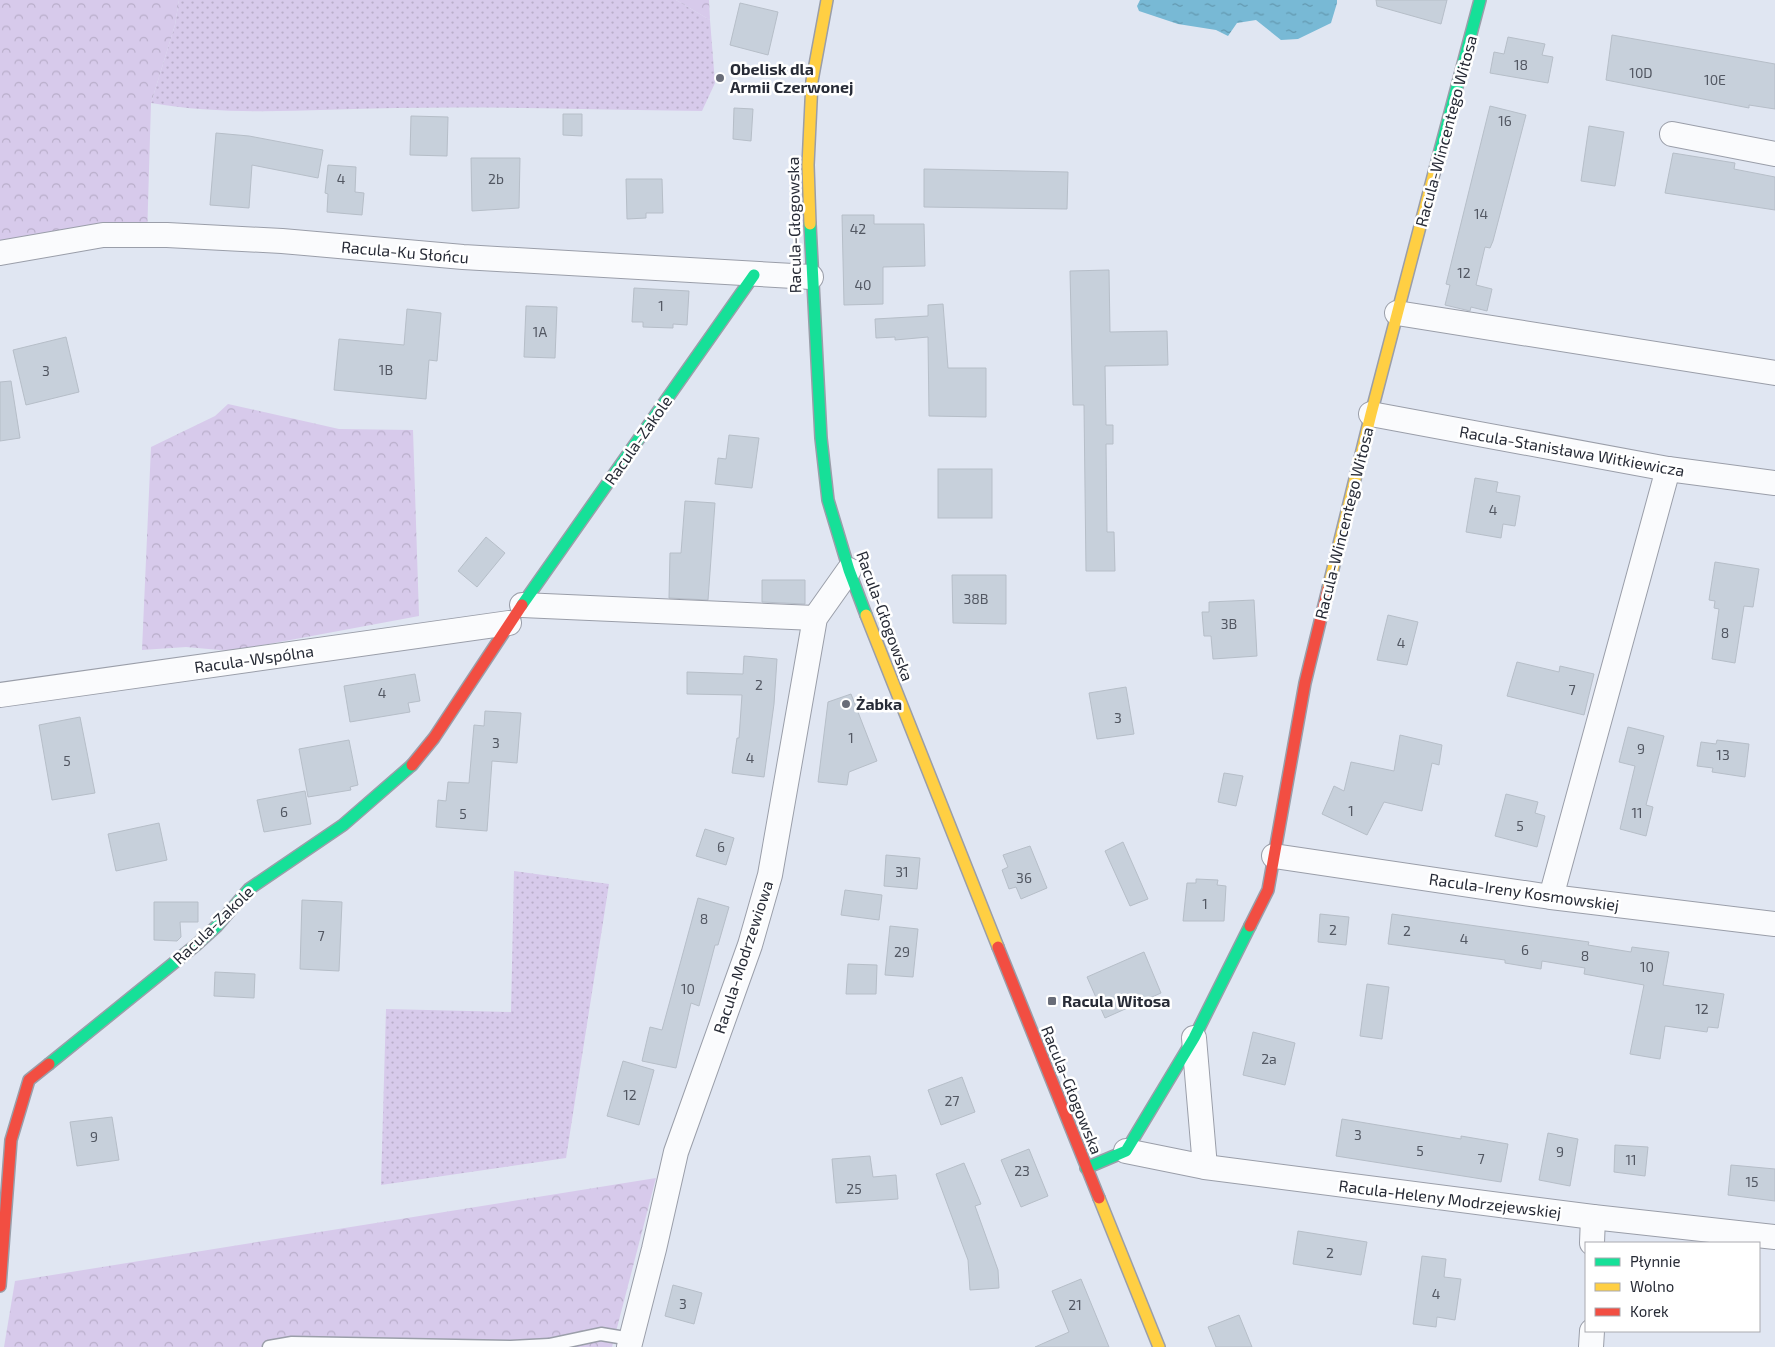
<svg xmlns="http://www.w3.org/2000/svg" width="1775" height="1347" font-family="'Exo 2',sans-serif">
  <defs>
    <pattern id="grass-dots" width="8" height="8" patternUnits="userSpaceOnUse" patternTransform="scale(1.25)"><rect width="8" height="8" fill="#d7caeb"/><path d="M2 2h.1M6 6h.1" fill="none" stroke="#b9aeca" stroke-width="1.8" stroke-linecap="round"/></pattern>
    <pattern id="forest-crowns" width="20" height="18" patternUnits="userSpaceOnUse" patternTransform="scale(1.25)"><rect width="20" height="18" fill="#d7caeb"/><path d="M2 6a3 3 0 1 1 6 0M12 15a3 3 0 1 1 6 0" fill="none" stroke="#b9aeca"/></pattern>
    <pattern id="water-ripples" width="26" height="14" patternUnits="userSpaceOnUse" patternTransform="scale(1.25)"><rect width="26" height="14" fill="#78b9d5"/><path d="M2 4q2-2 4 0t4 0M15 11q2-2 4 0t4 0" fill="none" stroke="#6297ae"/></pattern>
  </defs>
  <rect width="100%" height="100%" fill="#e0e6f2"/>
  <g fill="url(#grass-dots)">
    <path d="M179 0H676L710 20 715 83 702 111C600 110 498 106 396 108 314 109 231 117 151 103L175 25Z"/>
    <path d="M514 871 609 884 566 1158 381 1185 386 1009 511 1012Z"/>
  </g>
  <g fill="url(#forest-crowns)">
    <path d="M0 0H179L175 25 151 103 147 238 0 263Z"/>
    <path d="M676 0H709L710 20Z"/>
    <path d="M228 404 339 429 413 430 419 616 231 651 186 647 142 650 151 447 215 416Z"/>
    <path d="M656 1178 612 1347H4L15 1281Z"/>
  </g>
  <path fill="url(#water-ripples)" d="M1140 0H1337V3L1331 23 1298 39 1281 40 1256 20 1237 23 1228 36 1216 30 1178 24 1139 11 1137 6Z"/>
  <g fill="#c7d0db" stroke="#b6bec8">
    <path d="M1376 0H1447L1441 24 1377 6Z"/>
    <path d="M740 3 778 12 768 55 730 45Z"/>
    <path d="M1612 35 1775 64V109L1749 105V108L1606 80Z"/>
    <path d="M1508 37 1545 44 1542 55 1553 57 1548 83 1490 73 1494 52 1504 54Z"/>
    <path d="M1490 106 1526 115 1493 241 1490 248 1485 247 1476 285 1492 289 1487 311 1471 307 1470 311 1445 305 1450 285 1446 284Z"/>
    <path d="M734 108 753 109 751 141 733 139Z"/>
    <path d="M563 114H582V136L563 135Z"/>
    <path d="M411 116 448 117 447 156 410 155Z"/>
    <path d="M1589 126 1624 132 1615 186 1581 181Z"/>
    <path d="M216 133 249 136 323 150 318 178 252 165 249 208 210 205Z"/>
    <path d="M1673 153 1735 163 1734 169 1775 177V210L1665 193Z"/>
    <path d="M471 158H520L519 208 472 211Z"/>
    <path d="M328 165 356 167 355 192 364 193 362 215 327 212 328 194 325 193Z"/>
    <path d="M924 169 1068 172 1067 209 924 207Z"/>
    <path d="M626 179H662L663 213H646V218L627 219Z"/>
    <path d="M842 215H874V224H924L925 266 883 267V304L844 305Z"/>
    <path d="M1109 270 1110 332 1167 331 1168 365 1105 366 1106 425H1113V444H1106L1107 532H1114L1115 571H1086L1084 405H1073L1070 271Z"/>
    <path d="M634 288 689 291 687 325 673 324V328L643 327V322H632Z"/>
    <path d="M943 304 948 368H986V417L929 416 928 337 895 340V337L876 338 875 319 928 316V305Z"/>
    <path d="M526 306 557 307 555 358 524 357Z"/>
    <path d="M407 309 441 313 437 361 429 360 426 399 334 390 339 339 404 345Z"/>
    <path d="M66 337 79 392 26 405 13 350Z"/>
    <path d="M11 381 20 438 0 441V382Z"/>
    <path d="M729 435 759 438 752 488 715 484 718 458 726 459Z"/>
    <rect x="938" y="469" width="54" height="49"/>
    <path d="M1475 478 1498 482 1496 492 1520 496 1515 526 1503 524 1501 538 1466 532Z"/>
    <path d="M685 501 715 503 708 600 669 598 670 553H681Z"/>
    <path d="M486 537 505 553 477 587 458 571Z"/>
    <path d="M1715 562 1759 569 1753 607 1744 606 1735 663 1712 659 1719 609 1714 608 1715 601 1709 600Z"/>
    <path d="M952 575H1006V624L953 623Z"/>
    <path d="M762 580H805V604L762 602Z"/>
    <path d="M1254 600 1257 656 1213 659 1211 636H1204L1202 612H1209V602Z"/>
    <path d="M1388 615 1418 622 1407 665 1377 660Z"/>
    <path d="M744 656 777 659 774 704 764 777 732 773 737 738H739L742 695 687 694V672L743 674Z"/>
    <path d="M1517 662 1559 672 1560 666 1594 674 1584 715 1507 696Z"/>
    <path d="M415 674 420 701 408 703 410 712 350 722 344 686Z"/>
    <path d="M1126 687 1134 734 1097 739 1089 693Z"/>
    <path d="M851 694 877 761 849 772 847 785 818 782 828 702Z"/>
    <path d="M485 711 521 713 517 763 492 761 487 831 436 827 438 800 446 801 448 782 469 783 474 725 484 726Z"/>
    <path d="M80 717 95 793 52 800 39 725Z"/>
    <path d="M1628 727 1664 736 1646 805 1653 807 1646 836 1620 829 1635 766 1619 762Z"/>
    <path d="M1400 735 1442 745 1439 765 1432 763 1422 811 1384 802 1367 835 1322 814 1334 786 1344 791 1351 762 1394 771Z"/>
    <path d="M349 740 358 785 350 787 351 790 308 797 299 749Z"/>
    <path d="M1717 740 1749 744 1745 777 1712 772 1713 768 1697 766 1701 742 1716 744Z"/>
    <path d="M1224 773 1243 776 1236 806 1218 802Z"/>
    <path d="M305 791 311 824 264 832 257 800Z"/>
    <path d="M1506 794 1538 802 1535 813 1545 816 1537 847 1495 836Z"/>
    <path d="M159 823 167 860 116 871 108 834Z"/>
    <path d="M705 829 734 838 726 865 696 856Z"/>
    <path d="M1123 842 1148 899 1130 906 1105 851Z"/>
    <path d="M1030 846 1047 888 1021 899 1016 887 1009 889 1002 870 1008 867 1003 855Z"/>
    <path d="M886 855 920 858 917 889 884 886Z"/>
    <path d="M1196 879 1218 880 1217 885 1226 886 1224 921H1183L1187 883H1196Z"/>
    <path d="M845 890 882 895 879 920 841 915Z"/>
    <path d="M698 898 729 907 718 945H715L699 1006 691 1003 676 1068 642 1061 650 1027 662 1030Z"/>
    <path d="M302 900 342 902 339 971 300 969Z"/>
    <path d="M154 902H198V922H180L181 937 177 941 154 940Z"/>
    <path d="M1320 914 1349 917 1346 945 1318 942Z"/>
    <path d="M1392 914 1589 942 1588 945 1631 952 1632 947 1669 952 1663 985 1724 994 1718 1028 1708 1027 1707 1032 1665 1026 1660 1059 1630 1054 1644 985 1584 974 1585 968 1542 961 1541 969 1505 963V960L1388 944Z"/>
    <path d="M890 926 918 929 913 977 885 975Z"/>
    <path d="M1144 952 1161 993 1105 1018 1087 977Z"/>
    <path d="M848 964 877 965 876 994H846Z"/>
    <path d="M215 972 255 974 254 998 214 996Z"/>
    <path d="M1367 984 1389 987 1382 1039 1360 1036Z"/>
    <path d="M1253 1032 1295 1043 1285 1085 1243 1075Z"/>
    <path d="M623 1061 654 1070 639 1125 607 1116Z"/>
    <path d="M962 1077 975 1112 941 1125 928 1090Z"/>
    <path d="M112 1117 119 1160 77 1166 70 1122Z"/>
    <path d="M1342 1119 1461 1139V1136L1508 1144 1501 1182 1336 1156Z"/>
    <path d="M1548 1133 1578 1139 1570 1186 1539 1180Z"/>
    <path d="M1615 1145 1648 1147 1645 1176 1614 1172Z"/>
    <path d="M1029 1149 1048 1196 1021 1207 1001 1160Z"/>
    <path d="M870 1156 873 1177 896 1175 898 1199 836 1203 832 1159Z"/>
    <path d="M964 1163 981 1204 975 1206 998 1270 999 1288 970 1290 968 1260 936 1174Z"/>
    <path d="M1731 1165 1775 1169V1201L1728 1195Z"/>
    <path d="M1298 1231 1367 1242 1361 1275 1293 1264Z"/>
    <path d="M1422 1256 1446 1259 1444 1277 1461 1279 1455 1320 1437 1317 1436 1327 1413 1324Z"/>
    <path d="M1081 1279 1109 1347H1035L1069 1332 1052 1291Z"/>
    <path d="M673 1285 702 1293 694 1324 665 1316Z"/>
    <path d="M1239 1315 1252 1347H1216L1208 1327Z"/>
  </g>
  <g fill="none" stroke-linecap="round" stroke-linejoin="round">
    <g stroke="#9a9ea9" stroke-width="15">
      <path id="lane" d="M269 1347 292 1343 511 1347 549 1345 601 1334 631 1339"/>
    </g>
    <g stroke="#9a9ea9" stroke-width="26">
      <g id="street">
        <path d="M1672 134 1775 154"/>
        <path d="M0 253 103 235H167L282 241 463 257 811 277"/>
        <path d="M1397 313 1775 373"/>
        <path d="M1371 414 1668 469 1775 483"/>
        <path d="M522 605 815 618"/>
        <path d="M0 695 509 623"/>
        <path d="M1274 856 1551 897 1775 924"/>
        <path d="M1551 897 1668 469"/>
        <path d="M1194 1038 1205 1167"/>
        <path d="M1126 1151 1205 1167 1593 1217 1775 1237"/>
        <path d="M1592 1243 1593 1217"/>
        <path d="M629 1347 654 1249 676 1152 750 945 770 875 815 618 849 570"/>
        <path d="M1591 1347 1592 1331"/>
      </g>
    </g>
    <g stroke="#9a9ea9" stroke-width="14">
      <g id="fast">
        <path d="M1434 173 1480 0"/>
        <path d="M810 224 821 438 828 500 849 570 866 615"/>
        <path d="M522 605 754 275"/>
        <path d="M49 1064 196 945 217 926 249 889 343 825 412 765"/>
        <path d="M1086 1168 1126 1151 1194 1038 1250 926"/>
      </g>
    </g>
    <g stroke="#9a9ea9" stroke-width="14">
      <g id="slow">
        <path d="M810 224 808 165 812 81 827 0"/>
        <path d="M1328 589 1371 414 1434 173"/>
        <path d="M866 615 998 947"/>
        <path d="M1099 1198 1159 1347"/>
      </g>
    </g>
    <g stroke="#9a9ea9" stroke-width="14">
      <g id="jam">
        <path d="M412 765 434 738 522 605"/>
        <path d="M1250 926 1268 890 1305 683 1328 589"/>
        <path d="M998 947 1099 1198"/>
        <path d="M0 1286 11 1140 29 1080 49 1064"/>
      </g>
    </g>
    <use href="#lane" stroke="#fafbfd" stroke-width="12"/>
    <use href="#street" stroke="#fafbfd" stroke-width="24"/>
    <use href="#fast" stroke="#16e098" stroke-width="11"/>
    <use href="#slow" stroke="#ffcf43" stroke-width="11"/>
    <use href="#jam" stroke="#f24e42" stroke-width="11"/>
  </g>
  <g fill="#686c78" stroke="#fff" stroke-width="2">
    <circle cx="720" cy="78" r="5"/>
    <circle cx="846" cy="704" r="5"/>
    <rect x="1047" y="996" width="10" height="10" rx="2.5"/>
  </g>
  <g text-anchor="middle" stroke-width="5" stroke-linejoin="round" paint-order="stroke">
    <g font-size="14" fill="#525762">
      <text x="1521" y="70">18</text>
      <text x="1641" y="78">10D</text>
      <text x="1715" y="85">10E</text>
      <text x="1505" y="126">16</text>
      <text x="341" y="184">4</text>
      <text x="496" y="184">2b</text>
      <text x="1481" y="219">14</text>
      <text x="858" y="234">42</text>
      <text x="1464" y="278">12</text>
      <text x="863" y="290">40</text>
      <text x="661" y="311">1</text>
      <text x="540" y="337">1A</text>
      <text x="386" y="375">1B</text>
      <text x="46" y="376">3</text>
      <text x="1493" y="515">4</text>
      <text x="976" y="604">38B</text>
      <text x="1229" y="629">3B</text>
      <text x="1725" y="638">8</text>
      <text x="1401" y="648">4</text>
      <text x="759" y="690">2</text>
      <text x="1572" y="695">7</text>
      <text x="382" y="698">4</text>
      <text x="1118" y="723">3</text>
      <text x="851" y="743">1</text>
      <text x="496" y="748">3</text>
      <text x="1641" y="754">9</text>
      <text x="1723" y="760">13</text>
      <text x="750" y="763">4</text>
      <text x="67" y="766">5</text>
      <text x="1351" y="816">1</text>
      <text x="284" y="817">6</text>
      <text x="1637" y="818">11</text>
      <text x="463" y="819">5</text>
      <text x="1520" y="831">5</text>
      <text x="721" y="852">6</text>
      <text x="902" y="877">31</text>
      <text x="1024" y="883">36</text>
      <text x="1205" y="909">1</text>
      <text x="704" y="924">8</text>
      <text x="1333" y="935">2</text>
      <text x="1407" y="936">2</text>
      <text x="321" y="941">7</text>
      <text x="1464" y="944">4</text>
      <text x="1525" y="955">6</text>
      <text x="902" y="957">29</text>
      <text x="1585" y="961">8</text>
      <text x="1647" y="972">10</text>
      <text x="688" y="994">10</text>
      <text x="1702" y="1014">12</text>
      <text x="1269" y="1064">2a</text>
      <text x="630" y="1100">12</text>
      <text x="952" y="1106">27</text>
      <text x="1358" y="1140">3</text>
      <text x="94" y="1142">9</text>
      <text x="1420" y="1156">5</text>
      <text x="1560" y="1157">9</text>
      <text x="1481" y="1164">7</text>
      <text x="1631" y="1165">11</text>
      <text x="1022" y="1176">23</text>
      <text x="1752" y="1187">15</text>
      <text x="854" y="1194">25</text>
      <text x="1330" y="1258">2</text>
      <text x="1436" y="1299">4</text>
      <text x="683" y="1309">3</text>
      <text x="1075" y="1310">21</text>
    </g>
    <g font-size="16" font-weight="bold" fill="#272b36" stroke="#fff" text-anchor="start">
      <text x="730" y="75">Obelisk dla<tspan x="730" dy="18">Armii Czerwonej</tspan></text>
      <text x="856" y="710">Żabka</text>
      <text x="1062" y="1007">Racula Witosa</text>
    </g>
    <g font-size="16" fill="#272b36" stroke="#fff">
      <text transform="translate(1446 131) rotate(-75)" y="6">Racula-Wincentego Witosa</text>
      <text transform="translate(794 225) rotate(-91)" y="6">Racula-Głogowska</text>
      <text transform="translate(405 252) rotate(5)" y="6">Racula-Ku Słońcu</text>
      <text transform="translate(638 440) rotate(-55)" y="6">Racula-Zakole</text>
      <text transform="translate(1572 451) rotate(10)" y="6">Racula-Stanisława Witkiewicza</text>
      <text transform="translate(1344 523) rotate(-76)" y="6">Racula-Wincentego Witosa</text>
      <text transform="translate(885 616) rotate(70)" y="6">Racula-Głogowska</text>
      <text transform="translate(254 659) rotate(-8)" y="6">Racula-Wspólna</text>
      <text transform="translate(1524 892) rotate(8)" y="6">Racula-Ireny Kosmowskiej</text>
      <text transform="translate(213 925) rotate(-44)" y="6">Racula-Zakole</text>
      <text transform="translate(743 957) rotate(-72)" y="6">Racula-Modrzewiowa</text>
      <text transform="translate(1072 1090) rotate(68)" y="6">Racula-Głogowska</text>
      <text transform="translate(1450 1199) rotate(7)" y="6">Racula-Heleny Modrzejewskiej</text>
    </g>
  </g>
  <rect x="1585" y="1242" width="175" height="90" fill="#ffffff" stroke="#a9aaaf"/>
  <rect x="1595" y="1258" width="25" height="8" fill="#16e098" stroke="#a9aaaf"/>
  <text x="1630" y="1267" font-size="15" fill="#272b36">Płynnie</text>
  <rect x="1595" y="1283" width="25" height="8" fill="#ffcf43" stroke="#a9aaaf"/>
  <text x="1630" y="1292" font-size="15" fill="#272b36">Wolno</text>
  <rect x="1595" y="1308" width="25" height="8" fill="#f24e42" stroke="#a9aaaf"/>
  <text x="1630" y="1317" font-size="15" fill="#272b36">Korek</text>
</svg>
